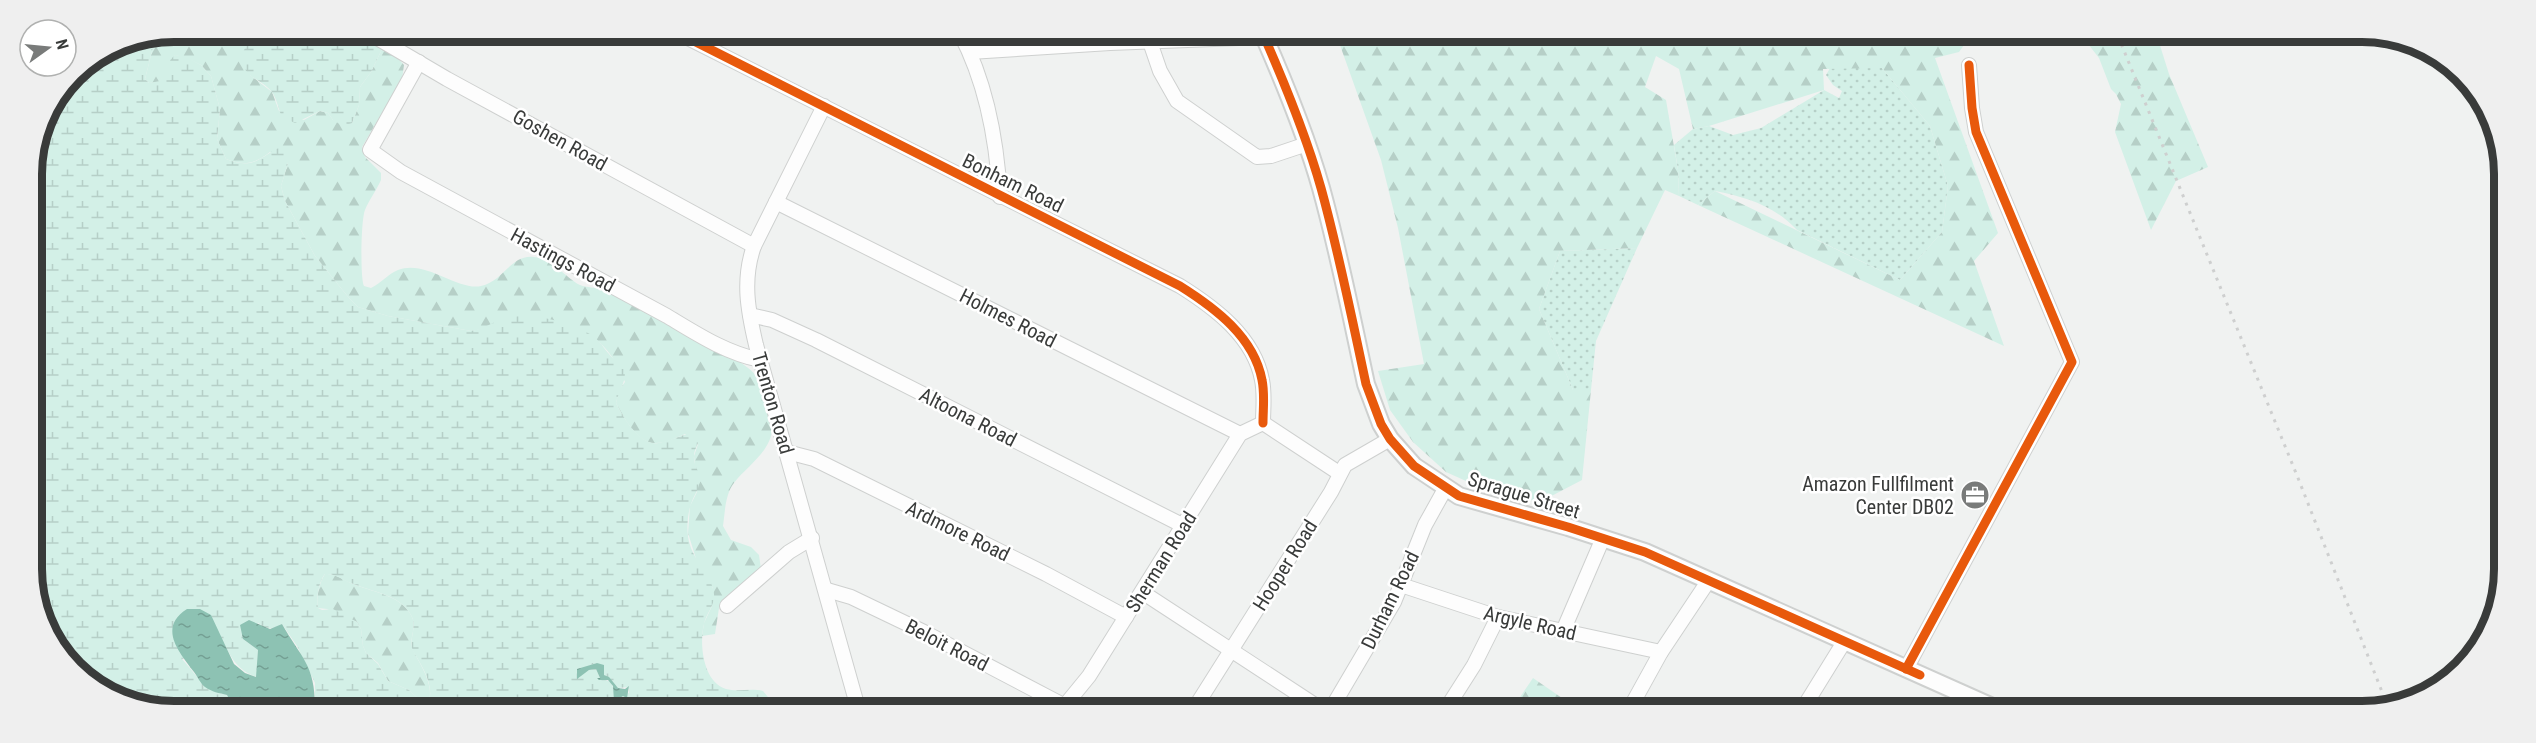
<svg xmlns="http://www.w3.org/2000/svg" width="2536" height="743" font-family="'Roboto Condensed',sans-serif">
  <defs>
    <pattern id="green-dots" width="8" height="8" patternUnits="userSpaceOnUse" patternTransform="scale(1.5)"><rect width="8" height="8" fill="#d3f0e7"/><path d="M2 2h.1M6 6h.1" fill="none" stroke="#b6cfc7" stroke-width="1.8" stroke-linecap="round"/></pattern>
    <pattern id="forest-firs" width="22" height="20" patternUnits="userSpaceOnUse" patternTransform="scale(1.5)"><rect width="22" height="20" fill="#d3f0e7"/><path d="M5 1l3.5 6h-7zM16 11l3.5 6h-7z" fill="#b6cfc7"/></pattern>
    <pattern id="wetland-marsh" width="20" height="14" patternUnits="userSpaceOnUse" patternTransform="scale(1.5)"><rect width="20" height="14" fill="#d3f0e7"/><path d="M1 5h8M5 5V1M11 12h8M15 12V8" fill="none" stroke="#b6cfc7"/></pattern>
    <pattern id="water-ripples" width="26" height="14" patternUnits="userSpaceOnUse" patternTransform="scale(1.5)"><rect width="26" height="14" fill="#8dc2b3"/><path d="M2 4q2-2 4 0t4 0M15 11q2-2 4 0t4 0" fill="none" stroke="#749f93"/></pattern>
  </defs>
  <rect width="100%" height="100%" fill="#f0f2f1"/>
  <g fill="url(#green-dots)">
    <path d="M1830 68H1882L1930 126 1948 186 1942 232 1900 280 1797 230C1775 206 1746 197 1715 191L1698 205 1679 196 1678 170 1674 145 1693 129 1709 126 1733 135 1761 128 1824 90 1839 98 1842 91 1833 85 1826 75Z"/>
    <path d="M1637 248 1596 341 1591 390H1573L1539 309 1560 251Z"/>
  </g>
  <g fill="url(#forest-firs)">
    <path d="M174 32H259L247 43 250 75 272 92 279 111 304 120 320 111 328 113 333 120 352 123 359 105 360 87 371 72 382 49 394 54 404 65 402 79 362 147 365 157 381 173V180C376 191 369 200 365 210 361 219 360 279 364 286L371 288C381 283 388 274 398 270 425 259 458 291 481 286 504 281 511 254 534 257 554 259 564 277 580 285 587 288 595 287 602 289 636 300 666 325 697 342 714 351 745 360 756 376 764 388 772 413 772 428 772 451 746 467 734 483 725 494 725 513 723 526L731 540 751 547 759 555 761 569 723 602 719 608 715 634 702 636 704 623 712 606 713 588 697 562 688 533 690 506 697 492 694 456 698 444 685 434C676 438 666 443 656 443 639 445 623 417 616 403L619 390 625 382C609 342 588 328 547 321 537 319 525 315 515 317 499 320 487 329 471 331L388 316 358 307 349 298 315 256 285 201 281 186 288 163 270 152C255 164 244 166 226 159L217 139 220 109 211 76 201 65 184 57 175 55 160 82 149 83 145 79 156 35Z"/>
    <path d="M1336 34 1975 35 1970 37 1959 52 1935 58 1998 233 1974 261 2004 346 1698 205 1715 191 1900 280 1942 232 1948 186 1930 126 1882 68 1823 69 1824 90 1709 126 1693 129 1679 69 1656 56 1645 87 1666 100 1678 170 1679 196 1665 190 1637 248 1560 251 1539 309 1573 390H1591L1582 480 1540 502 1486 490 1446 472 1413 442 1390 410 1378 371 1424 364 1398 228 1381 160Z"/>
    <path d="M2077 36H2157L2169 74 2208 167 2176 181 2151 230 2115 132 2121 104 2116 94 2111 89 2099 58 2085 40Z"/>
    <path d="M325 574C335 573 342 579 351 583 370 592 400 594 411 615 418 627 408 639 413 650 421 666 434 684 429 702L425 705 409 690 388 681 378 663 366 653 363 646 361 629 357 622 327 609 318 608C316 599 319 582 325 574Z"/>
    <path d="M1533 678 1562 698 1553 710 1512 709Z"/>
  </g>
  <g fill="url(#wetland-marsh)" fill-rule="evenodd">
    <path d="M259 32H353L382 49 371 72 360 87 359 105 352 123 343 126 333 120 328 113 320 111 295 123 282 117C278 109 277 98 271 91 265 84 258 81 251 76 231 58 247 45 259 32Z"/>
    <path d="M156 35 145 79 149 83 160 81 171 59 175 55 184 56 201 65 211 76 220 109 217 139 226 159C252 169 257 160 278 148L284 149 288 163 281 186 285 201 315 256 349 298 358 307 388 316 471 331C485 329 493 321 506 318 531 311 566 322 588 333 603 340 608 360 623 364 629 380 619 388 616 403 623 417 640 446 658 443 671 441 682 434 694 433L699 439C698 445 694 450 694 456 693 464 699 471 700 478 700 488 694 495 691 504 687 516 686 533 690 545 695 562 713 578 714 594 715 605 706 614 704 624 699 644 703 682 726 689 738 692 751 688 763 691L777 708 315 707V683L297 646 282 624C273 630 266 629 258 623L243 639 258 650 257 677C239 671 232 660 224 643L182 659C198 676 202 689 227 695L233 707H137L67 663 34 597 32 165 42 119 73 73 120 42ZM325 574C335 573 342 580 351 583 371 592 400 594 411 615 418 627 408 639 413 651 422 666 434 684 429 702L425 705 409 690 388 681 378 664 366 653 363 646 361 629 357 622 333 609 322 610 318 608C316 598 319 581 325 574ZM597 663 603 669 604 675 609 678 618 688 629 687V693L614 697V690L611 682 600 678 596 669 589 670 577 678V670Z"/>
  </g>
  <g fill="url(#water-ripples)">
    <path d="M187 609H200L211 615 234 664 245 673 256 677 258 650 243 639 240 625 249 620 270 629 282 624C301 658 315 664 315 707H233L227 695C219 693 212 692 205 687 200 683 198 677 194 672 180 653 157 628 187 609Z"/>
    <path d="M597 663 604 665V675L609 677 618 688 625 689 629 686 627 698 623 696 614 701 613 686 608 680H599L597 678H600L596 669 589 670 577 679V669Z"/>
  </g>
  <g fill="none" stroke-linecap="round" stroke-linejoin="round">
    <g stroke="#ced0cf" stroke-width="16">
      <g id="minor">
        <path d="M367 32 447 79 754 246"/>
        <path d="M678 33 1180 286C1215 308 1254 337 1262 380 1265 394 1263 409 1263 423"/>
        <path d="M960 33C986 82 997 142 1000 197"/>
        <path d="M1150 42 1160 71 1177 101 1257 157 1271 156 1307 144"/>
        <path d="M970 52 1110 43 1265 37"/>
        <path d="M419 62 370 150 401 172 667 316C697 334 726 353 760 360"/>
        <path d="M824 106 754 246C742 280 748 311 756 345L858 708"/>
        <path d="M2496 134 2502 171"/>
        <path d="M776 202 1240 434"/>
        <path d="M750 315 772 320 816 340 1184 526"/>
        <path d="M1263 423 1339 473"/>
        <path d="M787 452 814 459 1046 574 1126 617"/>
        <path d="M1401 585 1498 617 1661 652"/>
        <path d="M827 590 851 597 924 632 1065 706"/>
        <path d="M1142 592 1321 709"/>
        <path d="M727 606 789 552 812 538"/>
        <path d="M1563 631 1603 538"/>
        <path d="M1906 669 2072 362 1976 132 1972 108 1969 65"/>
        <path d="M1062 709 1089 676 1240 434 1263 423"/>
        <path d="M1194 709 1331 492 1345 465 1390 439"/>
        <path d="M1331 709 1394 602 1425 525 1445 489"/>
        <path d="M1446 709 1474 665 1498 617"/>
        <path d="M1629 710 1661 652 1709 580"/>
        <path d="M1802 710 1844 642"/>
      </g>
    </g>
    <g stroke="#ced0cf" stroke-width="20">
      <path id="major" d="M1263 34C1285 84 1306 135 1321 188 1339 253 1352 319 1366 384L1381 424 1390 439 1414 466 1459 496 1568 527 1645 552 1999 710"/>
    </g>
    <use href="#minor" stroke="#fdfdfd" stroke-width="14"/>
    <use href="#major" stroke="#fdfdfd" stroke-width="16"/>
    <path stroke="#cecfcf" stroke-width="3" stroke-dasharray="3 6" stroke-linecap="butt" d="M2118 36 2298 478 2388 707"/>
    <g stroke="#fff" stroke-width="13">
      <g id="cycleway">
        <path d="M678 33 1180 286C1215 308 1254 337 1262 380 1265 394 1263 409 1263 423"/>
        <path d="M1263 34C1285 84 1306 135 1321 188 1339 253 1352 319 1366 384L1381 424 1390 439 1414 466 1459 496 1568 527 1645 552 1920 675"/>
        <path d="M1906 669 2072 362 1976 132 1972 108 1969 65"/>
      </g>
    </g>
    <use href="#cycleway" stroke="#e8590c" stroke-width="9"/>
  </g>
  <defs>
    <g id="office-disc" transform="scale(1.5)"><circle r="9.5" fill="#797b7a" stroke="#fff"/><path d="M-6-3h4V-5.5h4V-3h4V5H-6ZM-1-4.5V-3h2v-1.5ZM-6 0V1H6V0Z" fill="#fff"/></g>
  </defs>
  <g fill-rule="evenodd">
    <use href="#office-disc" x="1975" y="495"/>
  </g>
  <g text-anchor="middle" stroke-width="5" stroke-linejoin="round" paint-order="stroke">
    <g font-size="20" fill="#393b3a" stroke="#fff">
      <text transform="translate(560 140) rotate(29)" y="7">Goshen Road</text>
      <text transform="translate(1013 183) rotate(26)" y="7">Bonham Road</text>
      <text transform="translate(563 260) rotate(28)" y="7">Hastings Road</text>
      <text transform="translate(1008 318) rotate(27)" y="7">Holmes Road</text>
      <text transform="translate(773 403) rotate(74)" y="7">Trenton Road</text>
      <text transform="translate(968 417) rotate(27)" y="7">Altoona Road</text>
      <text transform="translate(1524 495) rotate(17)" y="7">Sprague Street</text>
      <text transform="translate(958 531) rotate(26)" y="7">Ardmore Road</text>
      <text transform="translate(1161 562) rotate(-58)" y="7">Sherman Road</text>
      <text transform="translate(1285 565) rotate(-58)" y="7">Hooper Road</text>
      <text transform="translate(1390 600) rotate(-64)" y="7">Durham Road</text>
      <text transform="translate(1530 623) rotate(13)" y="7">Argyle Road</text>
      <text transform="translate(947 645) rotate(27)" y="7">Beloit Road</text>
    </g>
    <g font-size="20" fill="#393b3a" stroke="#fff" text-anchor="end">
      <text x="1954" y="491">Amazon Fullfilment<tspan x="1954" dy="23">Center DB02</tspan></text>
    </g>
  </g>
  <path d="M0 0H2536V743H0ZM174 42H2362A132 132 0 0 1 2494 174V569A132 132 0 0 1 2362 701H174A132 132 0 0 1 42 569V174A132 132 0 0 1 174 42Z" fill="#efefef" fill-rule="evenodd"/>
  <path fill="none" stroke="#393b3a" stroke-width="8" d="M174 42H2362A132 132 0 0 1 2494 174V569A132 132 0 0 1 2362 701H174A132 132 0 0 1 42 569V174A132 132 0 0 1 174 42Z"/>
  <g transform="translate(48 48) rotate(75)"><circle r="28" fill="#ffffff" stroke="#b0b1b0" stroke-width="1.5"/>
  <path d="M0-4.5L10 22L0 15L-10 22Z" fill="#797b7a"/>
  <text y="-9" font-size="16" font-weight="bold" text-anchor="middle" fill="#393b3a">N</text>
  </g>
</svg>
